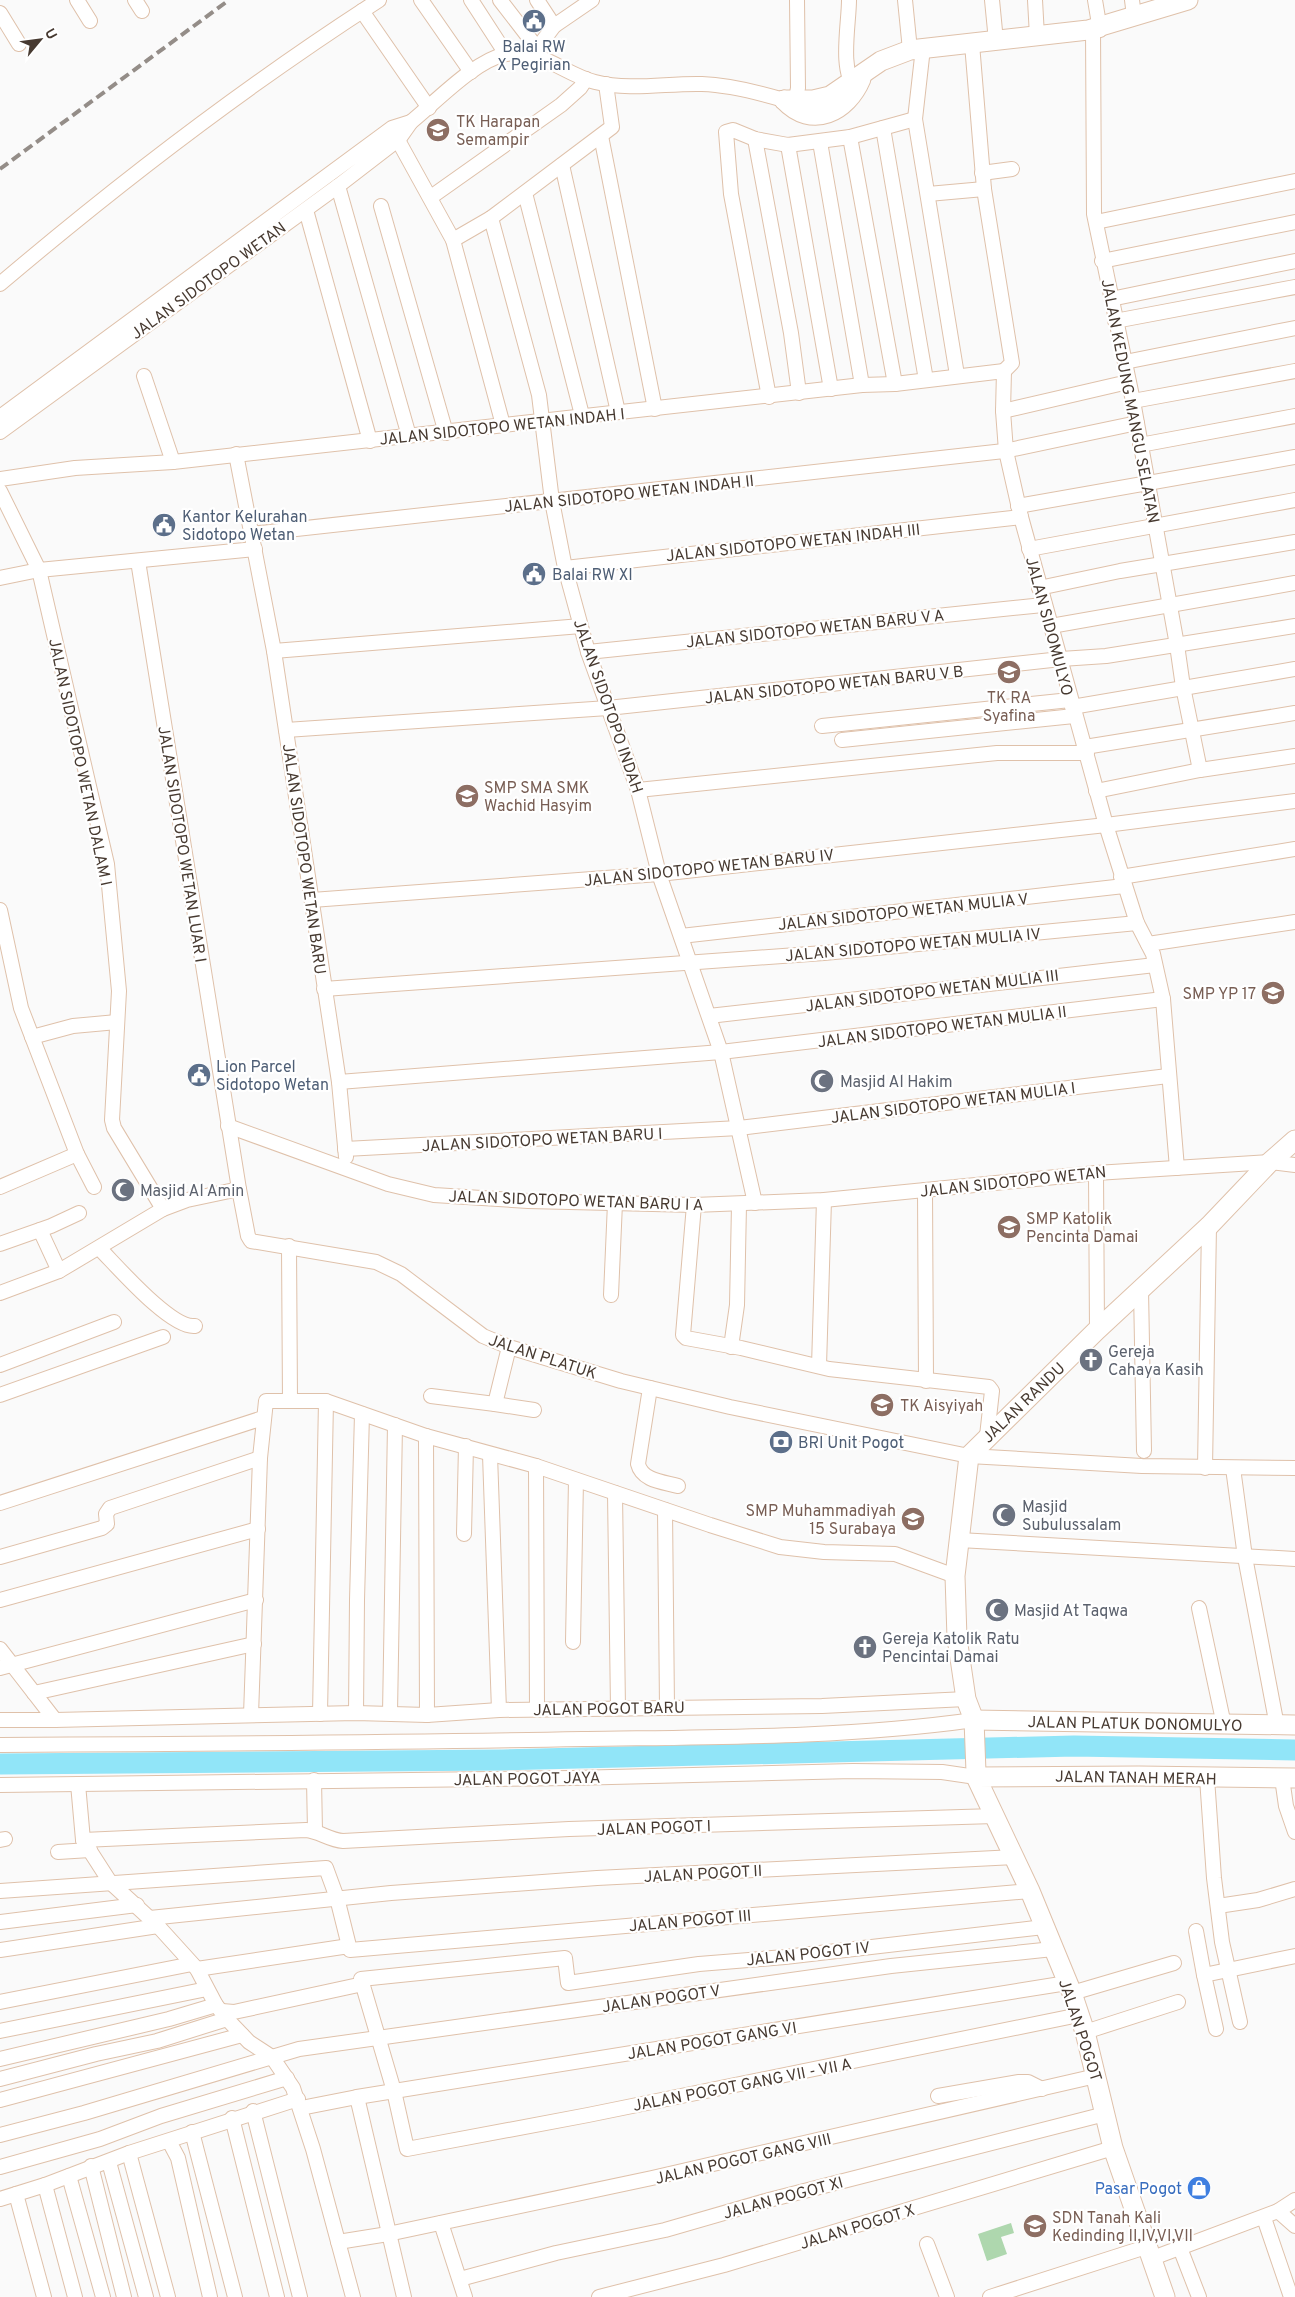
<svg xmlns="http://www.w3.org/2000/svg" width="1295" height="2297" font-family="Overpass,sans-serif">
  <rect width="100%" height="100%" fill="#fafafa"/>
  <path fill="#aed7ae" d="M1011 2223 1014 2233 1001 2237 1007 2254 987 2261 978 2234Z"/>
  <g fill="none" stroke-linecap="round" stroke-linejoin="round">
    <path stroke="#91e5f8" stroke-width="21" d="M0 1764 502 1760 1074 1746 1295 1750"/>
    <g stroke="#dfc1aa" stroke-width="16">
      <g id="street">
        <path d="M77 0 90 21"/>
        <path d="M135 0 142 11"/>
        <path d="M421 0 471 72"/>
        <path d="M471 0 506 54"/>
        <path d="M500 0 537 48"/>
        <path d="M537 0 554 26"/>
        <path d="M849 0C849 24 839 71 856 89"/>
        <path d="M905 0 910 50"/>
        <path d="M992 0 996 41"/>
        <path d="M1035 0 1037 36"/>
        <path d="M1095 0 1100 30"/>
        <path d="M1132 0 1134 16"/>
        <path d="M362 11 429 108"/>
        <path d="M0 13 19 44"/>
        <path d="M1093 28 1094 214 1133 401 1177 645 1183 687 1200 770"/>
        <path d="M972 44 984 189 1012 363 1004 371"/>
        <path d="M923 48 915 119 957 375"/>
        <path d="M533 54 554 26 592 0"/>
        <path d="M794 108 798 88 797 0"/>
        <path d="M411 122C437 101 474 61 506 54 539 47 565 75 595 82 631 91 666 83 702 84 730 85 757 92 784 100"/>
        <path d="M883 128 926 380"/>
        <path d="M394 133 453 240 503 425"/>
        <path d="M601 136 655 409"/>
        <path d="M850 137 895 384"/>
        <path d="M755 139 791 333 799 393"/>
        <path d="M820 142 862 385"/>
        <path d="M788 145 831 389"/>
        <path d="M562 165 618 412"/>
        <path d="M982 173 1012 169"/>
        <path d="M338 186 409 436"/>
        <path d="M525 193 582 415"/>
        <path d="M928 194 984 189"/>
        <path d="M431 197 561 105 580 88 586 79"/>
        <path d="M381 206 446 433"/>
        <path d="M306 210 370 441"/>
        <path d="M491 218 539 395 552 501 565 568 588 652 638 790 659 874 721 1052 755 1203"/>
        <path d="M1096 222 1295 181"/>
        <path d="M453 240 491 218 612 127 606 84"/>
        <path d="M1102 261 1295 222"/>
        <path d="M0 284C119 183 247 85 379 0"/>
        <path d="M1111 299 1295 261"/>
        <path d="M1115 321 1295 287"/>
        <path d="M1125 362 1295 328"/>
        <path d="M1004 371 1003 411 1006 451 1021 517 1106 825 1137 923 1153 954 1163 999 1177 1168"/>
        <path d="M144 376 173 462"/>
        <path d="M769 397 731 194 726 132 733 130 755 139 788 145 850 137 915 119"/>
        <path d="M1133 401 1295 371"/>
        <path d="M1003 411 1128 382"/>
        <path d="M0 417 392 128 411 122 399 139 338 186 0 432"/>
        <path d="M1140 445 1295 416"/>
        <path d="M236 454 274 651 339 1082 346 1157"/>
        <path d="M0 479 75 468 173 462 862 385 895 384 1004 371"/>
        <path d="M0 491 39 570 107 864 119 991 112 1120 114 1128 163 1209"/>
        <path d="M1018 506 1295 457"/>
        <path d="M251 534 1004 451 1137 423"/>
        <path d="M1029 549 1295 500"/>
        <path d="M138 561 239 1189 248 1236 251 1241 376 1262 401 1274 483 1336 509 1347 621 1381 730 1407 969 1456 1142 1466 1295 1468"/>
        <path d="M565 568 1021 517"/>
        <path d="M0 578 39 570 255 549"/>
        <path d="M1039 588 1120 571 1295 542"/>
        <path d="M1051 626 1295 583"/>
        <path d="M274 651 581 626"/>
        <path d="M588 652 1043 605"/>
        <path d="M1072 707 1295 669"/>
        <path d="M822 726 1070 700"/>
        <path d="M286 730 608 708 1061 659 1106 656 1295 626"/>
        <path d="M842 740 1074 716"/>
        <path d="M1085 747 1295 713"/>
        <path d="M638 790 997 753H1087"/>
        <path d="M1096 791 1200 770 1295 756"/>
        <path d="M1121 877 1295 849"/>
        <path d="M312 900 659 874 1106 825 1295 801"/>
        <path d="M0 910 21 1008 77 1154 94 1187"/>
        <path d="M681 936 1124 886"/>
        <path d="M1148 944 1295 922"/>
        <path d="M324 989 824 953 1137 923"/>
        <path d="M709 1016 1155 965"/>
        <path d="M32 1037 73 1026 117 1022"/>
        <path d="M339 1082 721 1052 1163 999"/>
        <path d="M228 1126 388 1184 434 1195 528 1201 694 1205 824 1200 1096 1173 1270 1162 1295 1165"/>
        <path d="M345 1149 739 1128 1168 1076"/>
        <path d="M1096 1173 1097 1330"/>
        <path d="M0 1187 77 1154"/>
        <path d="M925 1190 926 1381"/>
        <path d="M694 1205 683 1335 686 1338 741 1348 829 1369 989 1387 992 1391 987 1436"/>
        <path d="M40 1230 59 1271"/>
        <path d="M0 1244 51 1226 79 1213"/>
        <path d="M289 1246 290 1401"/>
        <path d="M99 1248C117 1266 171 1329 195 1326"/>
        <path d="M1141 1290 1144 1451"/>
        <path d="M0 1293 59 1271 163 1209 187 1200 239 1189"/>
        <path d="M611 1295 615 1203"/>
        <path d="M731 1347 737 1305 739 1205"/>
        <path d="M0 1365 114 1322"/>
        <path d="M819 1366 824 1200"/>
        <path d="M650 1388 638 1464C642 1481 664 1482 678 1486"/>
        <path d="M0 1395 163 1337"/>
        <path d="M431 1396 495 1404 509 1347"/>
        <path d="M495 1404 534 1410"/>
        <path d="M426 1436 427 1715"/>
        <path d="M490 1455 499 1710"/>
        <path d="M536 1466 537 1709"/>
        <path d="M1205 1468 1209 1226"/>
        <path d="M1233 1468 1245 1557 1277 1726"/>
        <path d="M615 1493 618 1708"/>
        <path d="M0 1503 263 1418"/>
        <path d="M665 1510 667 1707"/>
        <path d="M464 1534 466 1446"/>
        <path d="M959 1540 1295 1559"/>
        <path d="M0 1557 102 1528 107 1524 106 1514 110 1508 260 1458"/>
        <path d="M0 1600 258 1529"/>
        <path d="M1199 1608 1224 1725"/>
        <path d="M573 1642 576 1480"/>
        <path d="M0 1649 55 1720"/>
        <path d="M0 1668 256 1600"/>
        <path d="M34 1693 254 1644"/>
        <path d="M356 1713 357 1600 362 1414"/>
        <path d="M390 1713 395 1425"/>
        <path d="M320 1714 326 1401"/>
        <path d="M251 1715 260 1458 266 1401H326L426 1436 536 1466 710 1525 780 1547 824 1552 895 1554 955 1576"/>
        <path d="M0 1720H55L356 1713 427 1715 499 1710 822 1706 966 1699"/>
        <path d="M0 1745C194 1744 389 1743 583 1739 713 1737 845 1738 974 1720"/>
        <path d="M1207 1778 1214 1878 1222 1942 1240 2022"/>
        <path d="M1282 1778 1286 1806 1295 1832"/>
        <path d="M314 1780 315 1831"/>
        <path d="M78 1784 83 1840 110 1882 158 1926 197 1969 216 2005 227 2019 249 2042 272 2057 293 2088 313 2149 353 2297"/>
        <path d="M0 1785 571 1778 853 1771 942 1772 976 1777V1772"/>
        <path d="M0 1840 5 1839"/>
        <path d="M83 1840 306 1830C319 1831 329 1840 343 1841L569 1829 995 1816"/>
        <path d="M58 1852 90 1850"/>
        <path d="M0 1891 326 1868 337 1898 350 1950 1030 1891"/>
        <path d="M1218 1906 1258 1900 1295 1889"/>
        <path d="M150 1918 391 1893 597 1878 1015 1857"/>
        <path d="M0 1922 137 1905"/>
        <path d="M1044 1927 785 1957 699 1964 568 1983 565 1958 361 1979 394 2091 407 2149 588 2115 1079 2015"/>
        <path d="M1196 1931 1204 1975"/>
        <path d="M0 1950 158 1926"/>
        <path d="M197 1969 349 1946"/>
        <path d="M1072 1993 1174 1963"/>
        <path d="M0 2002 192 1964"/>
        <path d="M222 2011 234 2012 363 1984"/>
        <path d="M1216 2029 1204 1975 1295 1956"/>
        <path d="M0 2031 207 1989"/>
        <path d="M1085 2032 1178 2002"/>
        <path d="M0 2059 169 2019 216 2005"/>
        <path d="M0 2079 96 2054 157 2041 227 2019"/>
        <path d="M938 2096 1019 2082H1028L1042 2089"/>
        <path d="M357 2097 1067 1983"/>
        <path d="M0 2100 242 2035"/>
        <path d="M301 2108 357 2097 404 2297"/>
        <path d="M253 2111 300 2297"/>
        <path d="M232 2118 277 2297"/>
        <path d="M192 2132 235 2297"/>
        <path d="M0 2135 84 2113 299 2049 891 1966 1053 1949"/>
        <path d="M169 2141 178 2158 210 2297"/>
        <path d="M129 2153 168 2297"/>
        <path d="M109 2162 146 2297"/>
        <path d="M91 2166 124 2297"/>
        <path d="M0 2167 100 2139 161 2116 287 2078"/>
        <path d="M69 2176 103 2297"/>
        <path d="M45 2185 75 2297"/>
        <path d="M16 2194 44 2297"/>
        <path d="M0 2199 45 2185 129 2153 298 2099"/>
        <path d="M1278 2211 1295 2200"/>
        <path d="M1264 2218 1291 2297"/>
        <path d="M441 2223 465 2297"/>
        <path d="M338 2242 388 2234 652 2178 1096 2076"/>
        <path d="M927 2244 947 2297"/>
        <path d="M1180 2248 1199 2297"/>
        <path d="M1150 2259 1278 2211 1295 2226"/>
        <path d="M460 2279 556 2253 665 2230 769 2200 1105 2114"/>
        <path d="M599 2297 724 2265 1113 2148"/>
        <path d="M990 2297 1146 2247"/>
      </g>
    </g>
    <g stroke="#dfc1aa" stroke-width="21">
      <g id="secondary">
        <path d="M784 100H813L830 96 881 61 910 50 1088 30 1188 0"/>
        <path d="M784 100C812 130 847 112 861 79"/>
        <path d="M974 1720 1295 1725"/>
        <path d="M976 1772 974 1720 966 1699 957 1638 955 1576 969 1456 1097 1330 1209 1226 1270 1162 1295 1140"/>
        <path d="M1165 2297 1113 2148 1085 2032 1072 1993 1030 1891 976 1777 1139 1776 1295 1778"/>
      </g>
    </g>
    <use href="#street" stroke="#fff" stroke-width="14"/>
    <use href="#secondary" stroke="#fff" stroke-width="19"/>
    <path stroke="#948d88" stroke-width="4" stroke-dasharray="10 5" stroke-linecap="butt" d="M0 169 229 0"/>
  </g>
  <defs>
    <g id="civic-disc" transform="scale(1.25)"><circle r="9.5" fill="#5c6f8a" stroke="#fff"/><path d="M-.6-6.5H3V-4.5H.6V-3L4-1V1h2V6H-6V1h2V-1L-.6-3ZM-1.2 2.5V6h2.4V2.5Z" fill="#fff"/></g>
    <g id="school-disc" transform="scale(1.25)"><circle r="9.5" fill="#8d6e63" stroke="#fff"/><path d="M0-5L7-2L0 1L-7-2ZM-4 1L0 2.5L4 1V4Q0 6-4 4Z" fill="#fff"/></g>
    <g id="mosque-disc" transform="scale(1.25)"><circle r="9.5" fill="#6b7280" stroke="#fff"/><path d="M3.5-4.9A6 6 0 1 0 3.5 4.9A5 5 0 1 1 3.5-4.9Z" fill="#fff"/></g>
    <g id="church-disc" transform="scale(1.25)"><circle r="9.5" fill="#6b7280" stroke="#fff"/><path d="M-1.2-6h2.4v3.5h3.3v2.4h-3.3V6h-2.4V-.1h-3.3v-2.4h3.3Z" fill="#fff"/></g>
    <g id="bank-disc" transform="scale(1.25)"><circle r="9.5" fill="#5c6f8a" stroke="#fff"/><path d="M-6-4H6V4H-6ZM0-2.3a2.3 2.3 0 1 0 0 4.6a2.3 2.3 0 1 0 0-4.6Z" fill="#fff"/></g>
    <g id="shop-disc" transform="scale(1.25)"><circle r="9.5" fill="#3f7fe0" stroke="#fff"/><path d="M-5-2.5h2.3a2.7 3.5 0 0 1 5.4 0H5L5.5 6h-11ZM-1.5-2.5h3a1.5 2.3 0 0 0-3 0Z" fill="#fff"/></g>
  </defs>
  <g fill-rule="evenodd">
    <use href="#civic-disc" x="534" y="21"/>
    <use href="#school-disc" x="438" y="130"/>
    <use href="#civic-disc" x="164" y="525"/>
    <use href="#civic-disc" x="534" y="574"/>
    <use href="#school-disc" x="1009" y="672"/>
    <use href="#school-disc" x="467" y="796"/>
    <use href="#school-disc" x="1273" y="993"/>
    <use href="#civic-disc" x="199" y="1075"/>
    <use href="#mosque-disc" x="822" y="1081"/>
    <use href="#mosque-disc" x="123" y="1190"/>
    <use href="#school-disc" x="1009" y="1227"/>
    <use href="#church-disc" x="1091" y="1360"/>
    <use href="#school-disc" x="882" y="1405"/>
    <use href="#bank-disc" x="781" y="1442"/>
    <use href="#mosque-disc" x="1004" y="1515"/>
    <use href="#school-disc" x="913" y="1519"/>
    <use href="#mosque-disc" x="997" y="1610"/>
    <use href="#church-disc" x="865" y="1647"/>
    <use href="#shop-disc" x="1199" y="2188"/>
    <use href="#school-disc" x="1035" y="2226"/>
  </g>
  <g text-anchor="middle" stroke-width="4.5" stroke-linejoin="round" paint-order="stroke">
    <g font-size="16" fill="#4e5e75" stroke="#fff" text-anchor="start">
      <text x="534" y="52" text-anchor="middle">Balai RW<tspan x="534" dy="18">X Pegirian</tspan></text>
      <text x="182" y="522">Kantor Kelurahan<tspan x="182" dy="18">Sidotopo Wetan</tspan></text>
      <text x="552" y="580">Balai RW XI</text>
      <text x="216" y="1072">Lion Parcel<tspan x="216" dy="18">Sidotopo Wetan</tspan></text>
      <text x="798" y="1448">BRI Unit Pogot</text>
    </g>
    <g font-size="16" fill="#785e54" stroke="#fff" text-anchor="start">
      <text x="456" y="127">TK Harapan<tspan x="456" dy="18">Semampir</tspan></text>
      <text x="1009" y="703" text-anchor="middle">TK RA<tspan x="1009" dy="18">Syafina</tspan></text>
      <text x="484" y="793">SMP SMA SMK<tspan x="484" dy="18">Wachid Hasyim</tspan></text>
      <text x="1256" y="999" text-anchor="end">SMP YP 17</text>
      <text x="1026" y="1224">SMP Katolik<tspan x="1026" dy="18">Pencinta Damai</tspan></text>
      <text x="900" y="1411">TK Aisyiyah</text>
      <text x="896" y="1516" text-anchor="end">SMP Muhammadiyah<tspan x="896" dy="18">15 Surabaya</tspan></text>
      <text x="1052" y="2223">SDN Tanah Kali<tspan x="1052" dy="18">Kedinding II,IV,VI,VII</tspan></text>
    </g>
    <g font-size="16" fill="#473a31" stroke="#fff">
      <text transform="translate(208 280) rotate(-36)" y="6">JALAN SIDOTOPO WETAN</text>
      <text transform="translate(1131 401) rotate(79)" y="6">JALAN KEDUNG MANGU SELATAN</text>
      <text transform="translate(502 426) rotate(-6)" y="6">JALAN SIDOTOPO WETAN INDAH I</text>
      <text transform="translate(629 493) rotate(-6)" y="6">JALAN SIDOTOPO WETAN INDAH II</text>
      <text transform="translate(793 542) rotate(-6)" y="6">JALAN SIDOTOPO WETAN INDAH III</text>
      <text transform="translate(1050 626) rotate(75)" y="6">JALAN SIDOMULYO</text>
      <text transform="translate(815 628) rotate(-6)" y="6">JALAN SIDOTOPO WETAN BARU V A</text>
      <text transform="translate(834 684) rotate(-6)" y="6">JALAN SIDOTOPO WETAN BARU V B</text>
      <text transform="translate(609 706) rotate(71)" y="6">JALAN SIDOTOPO INDAH</text>
      <text transform="translate(81 762) rotate(78)" y="6">JALAN SIDOTOPO WETAN DALAM I</text>
      <text transform="translate(183 844) rotate(81)" y="6">JALAN SIDOTOPO WETAN LUAR I</text>
      <text transform="translate(305 859) rotate(82)" y="6">JALAN SIDOTOPO WETAN BARU</text>
      <text transform="translate(709 867) rotate(-6)" y="6">JALAN SIDOTOPO WETAN BARU IV</text>
      <text transform="translate(903 911) rotate(-6)" y="6">JALAN SIDOTOPO WETAN MULIA V</text>
      <text transform="translate(913 944) rotate(-5)" y="6">JALAN SIDOTOPO WETAN MULIA IV</text>
      <text transform="translate(932 990) rotate(-7)" y="6">JALAN SIDOTOPO WETAN MULIA III</text>
      <text transform="translate(942 1026) rotate(-7)" y="6">JALAN SIDOTOPO WETAN MULIA II</text>
      <text transform="translate(953 1102) rotate(-7)" y="6">JALAN SIDOTOPO WETAN MULIA I</text>
      <text transform="translate(542 1139) rotate(-3)" y="6">JALAN SIDOTOPO WETAN BARU I</text>
      <text transform="translate(1013 1181) rotate(-6)" y="6">JALAN SIDOTOPO WETAN</text>
      <text transform="translate(576 1200) rotate(2)" y="6">JALAN SIDOTOPO WETAN BARU I A</text>
      <text transform="translate(543 1356) rotate(18)" y="6">JALAN PLATUK</text>
      <text transform="translate(1023 1402) rotate(-44)" y="6">JALAN RANDU</text>
      <text transform="translate(609 1708) rotate(-1)" y="6">JALAN POGOT BARU</text>
      <text transform="translate(1135 1723) rotate(1)" y="6">JALAN PLATUK DONOMULYO</text>
      <text transform="translate(1136 1777) rotate(1)" y="6">JALAN TANAH MERAH</text>
      <text transform="translate(527 1778) rotate(-1)" y="6">JALAN POGOT JAYA</text>
      <text transform="translate(654 1827) rotate(-2)" y="6">JALAN POGOT I</text>
      <text transform="translate(703 1873) rotate(-3)" y="6">JALAN POGOT II</text>
      <text transform="translate(690 1920) rotate(-5)" y="6">JALAN POGOT III</text>
      <text transform="translate(808 1953) rotate(-6)" y="6">JALAN POGOT IV</text>
      <text transform="translate(661 1998) rotate(-8)" y="6">JALAN POGOT V</text>
      <text transform="translate(1081 2030) rotate(72)" y="6">JALAN POGOT</text>
      <text transform="translate(712 2040) rotate(-9)" y="6">JALAN POGOT GANG VI</text>
      <text transform="translate(742 2084) rotate(-11)" y="6">JALAN POGOT GANG VII - VII A</text>
      <text transform="translate(743 2158) rotate(-13)" y="6">JALAN POGOT GANG VIII</text>
      <text transform="translate(783 2197) rotate(-15)" y="6">JALAN POGOT XI</text>
      <text transform="translate(857 2226) rotate(-17)" y="6">JALAN POGOT X</text>
    </g>
    <g font-size="16" fill="#5b616d" stroke="#fff" text-anchor="start">
      <text x="840" y="1087">Masjid Al Hakim</text>
      <text x="140" y="1196">Masjid Al Amin</text>
      <text x="1108" y="1357">Gereja<tspan x="1108" dy="18">Cahaya Kasih</tspan></text>
      <text x="1022" y="1512">Masjid<tspan x="1022" dy="18">Subulussalam</tspan></text>
      <text x="1014" y="1616">Masjid At Taqwa</text>
      <text x="882" y="1644">Gereja Katolik Ratu<tspan x="882" dy="18">Pencintai Damai</tspan></text>
    </g>
    <g font-size="16" fill="#366cbe" stroke="#fff" text-anchor="end">
      <text x="1182" y="2194">Pasar Pogot</text>
    </g>
  </g>
  <g transform="translate(40 40) rotate(61)" stroke="#ffffff" stroke-width="4" paint-order="stroke">
  <path d="M0-4L9 19L0 12L-9 19Z" fill="#473a31"/>
  <text y="-8" font-size="14" font-weight="bold" text-anchor="middle" fill="#473a31">U</text>
  </g>
</svg>
